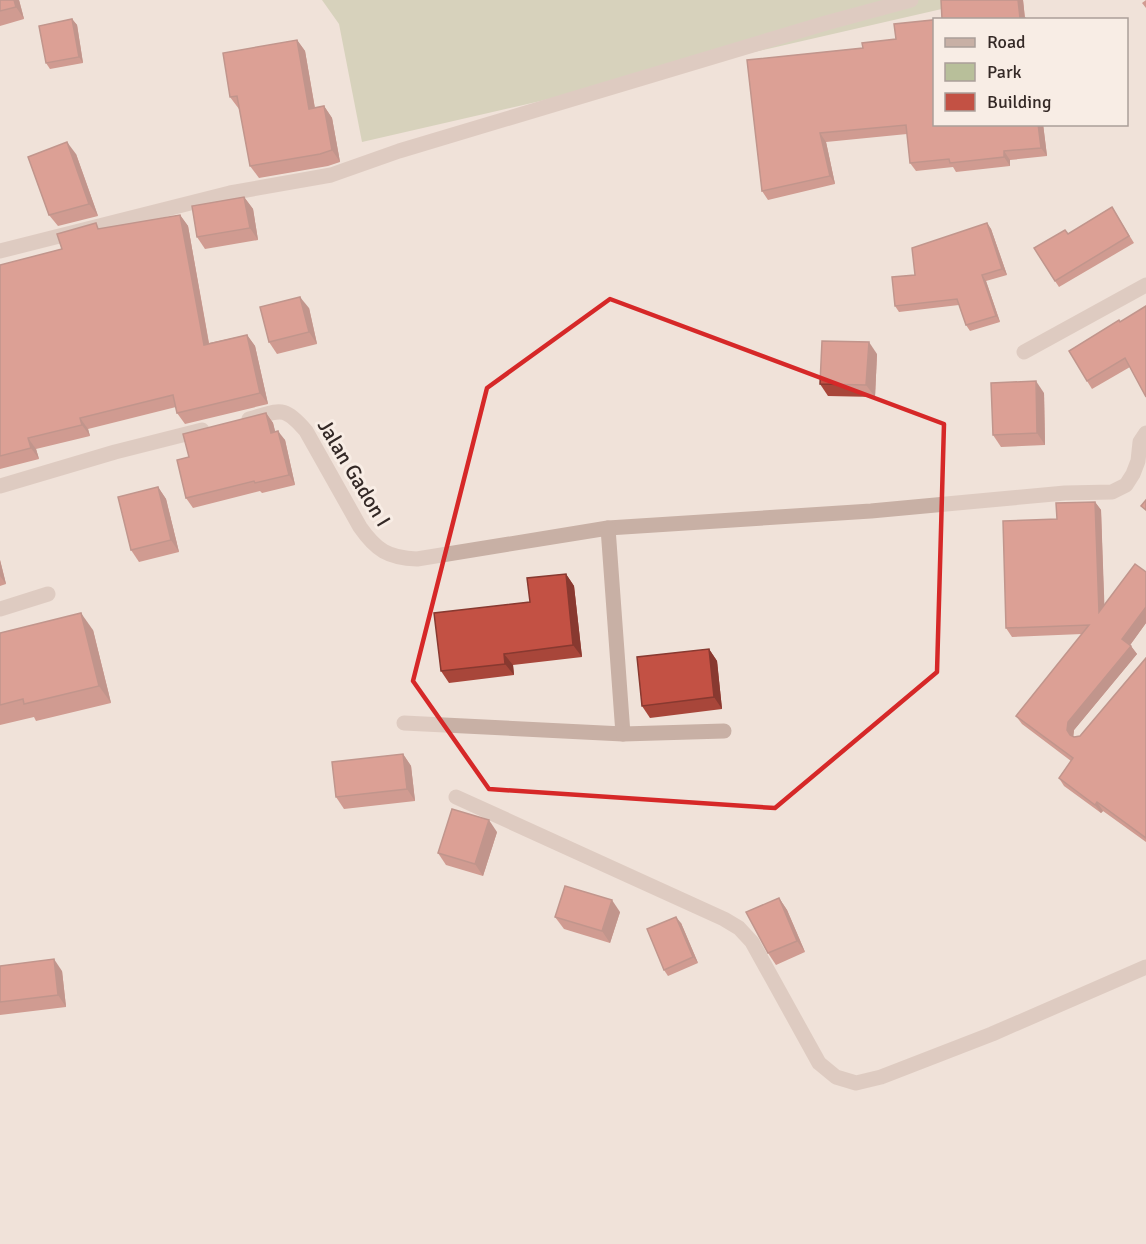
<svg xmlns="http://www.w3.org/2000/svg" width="1146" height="1244" font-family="Signika,sans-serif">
  <rect width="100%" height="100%" fill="#f0e2d9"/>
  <path fill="#b8bf9a" d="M322 0H981L362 142 339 24Z"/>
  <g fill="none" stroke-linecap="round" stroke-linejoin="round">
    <g stroke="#c8b0a5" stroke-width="15">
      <path d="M0 251 230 193 331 175 399 151 826 23 911 0"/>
      <path d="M1024 352 1146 285"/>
      <path d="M249 419C280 411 283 404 306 431L360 527C376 550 388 558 417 559L608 528 871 511 1065 493 1112 492 1126 485 1133 474 1138 461 1140 442 1146 433"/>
      <path d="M0 486 115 452 202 430"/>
      <path d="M0 609 48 594"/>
      <path d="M404 723 623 734 608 528"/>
      <path d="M623 734 724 731"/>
      <path d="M456 797 724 919 739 928 752 942 819 1063 836 1077 856 1083 881 1077 992 1034 1146 967"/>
    </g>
  </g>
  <g fill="#a8463a">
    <path d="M0 0H19L24 19 0 26Z"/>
    <path d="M941 0H1023L1025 18 1026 20H934V124H1043L1047 156 1010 160V166L956 172 953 167 916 171 910 163 907 134 826 142 835 184 768 200 762 191 747 60 863 48 862 43 896 39 894 24 942 19Z"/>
    <path d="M1146 0V8L1142 3Z"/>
    <path d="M72 19 77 25 83 63 50 69 46 63Z"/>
    <path d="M297 40 305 51 315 108 324 106 332 118 340 162 328 166 259 178 250 166 240 108 239 109 230 97Z"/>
    <path d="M76 154 98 216 58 226 49 215Z"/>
    <path d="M244 197 253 209 258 240 205 249 197 237Z"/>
    <path d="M1112 207 1134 243 1059 287 1055 281 1068 234Z"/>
    <path d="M180 215 188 226 209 343 247 335 255 346 268 404 185 424 177 413 176 407 88 429 90 436 36 449 39 459 0 469V265L62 249 100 229Z"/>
    <path d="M987 223 991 229 1007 275 986 281 1000 322 970 331 966 325 959 305 899 312 895 306 915 275Z"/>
    <path d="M309 308 317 344 277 354 269 342Z"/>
    <path d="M1119 320 1130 367 1092 389 1087 381Z"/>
    <path d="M877 354 875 397 828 396 820 384Z"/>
    <path d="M1044 393 1045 445 1001 447 993 435Z"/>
    <path d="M266 413 273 423 275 432 285 440 295 485 262 493 260 491 193 508 186 498 189 457Z"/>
    <path d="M158 487 166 499 179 552 139 562 131 550Z"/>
    <path d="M1095 502 1101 510 1104 605 1146 572V623L1130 645 1137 654 1074 730 1073 737 1080 736 1146 658V842L1103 811 1101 813 1064 786 1059 778 1071 761 1022 724 1016 716 1082 634 1012 637 1006 628 1057 519Z"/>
    <path d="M0 560 6 584 0 586Z"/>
    <path d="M566 574 574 586 582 657 513 665 514 675 449 683 441 671Z"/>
    <path d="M93 630 111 703 36 721 34 717 0 725V633Z"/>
    <path d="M709 649 717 661 722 709 650 718 642 706Z"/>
    <path d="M403 754 411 766 415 801 344 809 336 797Z"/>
    <path d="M497 832 483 876 446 865 438 853Z"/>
    <path d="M779 898 787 910 805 952 776 965 768 953Z"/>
    <path d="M620 912 610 943 564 929 555 917Z"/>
    <path d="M681 923 698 963 668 976 664 970Z"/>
    <path d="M0 966 62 971 66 1007 0 1015Z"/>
  </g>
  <g fill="#883930">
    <path d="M14 0H19L24 19 16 7Z"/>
    <path d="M1018 0H1023L1025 20 1020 18Z"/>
    <path d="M72 19 77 25 83 63 79 57Z"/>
    <path d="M297 40 305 51 317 121 309 109Z"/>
    <path d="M324 106 332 118 340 162 332 150Z"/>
    <path d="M1038 124H1043L1047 156 1041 148Z"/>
    <path d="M820 133 826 142 835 184 830 176Z"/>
    <path d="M67 142 76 154 98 216 89 204Z"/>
    <path d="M1004 151 1010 160V166L1004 157Z"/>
    <path d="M244 197 253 209 258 240 250 228Z"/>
    <path d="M180 215 188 226 211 356 204 345Z"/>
    <path d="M987 223 991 229 1007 275 1002 269Z"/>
    <path d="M982 275 986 281 1000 322 996 316Z"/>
    <path d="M300 297 309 308 317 344 309 332Z"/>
    <path d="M247 335 255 346 268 404 260 393Z"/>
    <path d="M869 342 877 354 875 397 866 385Z"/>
    <path d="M1036 381 1044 393 1045 445 1037 433Z"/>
    <path d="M266 413 273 423 278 442 271 433Z"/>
    <path d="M80 418 88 429 90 436 82 425Z"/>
    <path d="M278 431 285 440 295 485 289 475Z"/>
    <path d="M28 438 36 449 39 459 31 448Z"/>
    <path d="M158 487 166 499 179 552 171 540Z"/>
    <path d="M1095 502 1101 510 1105 621 1099 612Z"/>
    <path d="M0 560 6 584 0 576Z"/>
    <path d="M566 574 574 586 582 657 573 645Z"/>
    <path d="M1146 607V623L1128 648 1122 639Z"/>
    <path d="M81 613 93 630 111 703 99 686Z"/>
    <path d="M1131 646 1137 654 1074 730 1073 739 1067 730 1068 722Z"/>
    <path d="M709 649 717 661 722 709 714 697Z"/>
    <path d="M504 654 513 665 514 675 505 664Z"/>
    <path d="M403 754 411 766 415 801 407 789Z"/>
    <path d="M1097 802 1103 811 1101 813 1095 805Z"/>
    <path d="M489 820 497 832 483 876 475 864Z"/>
    <path d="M779 898 787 910 805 952 797 941Z"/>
    <path d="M612 900 620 912 610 943 602 931Z"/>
    <path d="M676 917 681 923 698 963 693 957Z"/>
    <path d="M54 959 62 971 66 1007 58 995Z"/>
  </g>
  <g fill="#c35144" stroke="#883930" stroke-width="1.5">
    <path d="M0 0H14L16 7 0 11Z"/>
    <path d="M941 0H1018L1020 18H1025V20H934V124H1038L1041 148 1004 151V157L950 163 949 159 910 163 906 125 820 133 830 176 762 191 747 60 863 48 862 43 896 39 894 24 942 19Z"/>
    <path d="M72 19 79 57 46 63 39 26Z"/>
    <path d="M297 40 309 109 324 106 332 150 320 154 250 166 237 96 230 97 223 53Z"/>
    <path d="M67 142 89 204 49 215 28 157Z"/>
    <path d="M244 197 250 228 197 237 192 206Z"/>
    <path d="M1112 207 1129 236 1055 281 1034 248 1065 230 1068 234Z"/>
    <path d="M180 215 204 345 247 335 260 393 177 413 173 395 80 418 82 425 28 438 31 448 0 456V265L62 249 57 234 96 223 98 229Z"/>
    <path d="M987 223 1002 269 982 275 996 316 966 325 957 299 895 306 892 277 915 275 912 248Z"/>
    <path d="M300 297 309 332 269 342 260 307Z"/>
    <path d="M1146 306V397L1125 358 1087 381 1069 351 1119 320 1120 322Z"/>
    <path d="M822 341 869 342 866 385 820 384Z"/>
    <path d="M1036 381 1037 433 993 435 991 383Z"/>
    <path d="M266 413 271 433 278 431 289 475 255 483 254 481 186 498 177 460 189 457 183 434Z"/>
    <path d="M158 487 171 540 131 550 118 497Z"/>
    <path d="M1146 500V510L1141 506Z"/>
    <path d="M1095 502 1099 612 1135 564 1146 572V607L1122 639 1131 646 1068 722 1067 730 1070 735 1074 737 1080 736 1146 658V838L1097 802 1095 805 1059 778 1073 758 1016 716 1089 625 1006 628 1003 521 1057 519 1056 503Z"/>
    <path d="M566 574 573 645 504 654 505 664 441 671 434 613 530 602 527 578Z"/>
    <path d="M81 613 99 686 24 704 23 699 0 705V633Z"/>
    <path d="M709 649 714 697 642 706 637 657Z"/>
    <path d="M403 754 407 789 336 797 332 762Z"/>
    <path d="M452 809 489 820 475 864 438 853Z"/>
    <path d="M565 886 612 900 602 931 555 917Z"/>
    <path d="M779 898 797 941 768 953 746 912Z"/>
    <path d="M676 917 693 957 664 970 647 929Z"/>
    <path d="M54 959 58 995 0 1002V966Z"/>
  </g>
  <path d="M0 0H1146V1244H0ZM610 299 944 424 937 672 775 808 489 789 413 681 487 388Z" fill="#f0e2d9" fill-opacity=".55" fill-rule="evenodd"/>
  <path fill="none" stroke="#d62828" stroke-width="4.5" stroke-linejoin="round" d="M610 299 944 424 937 672 775 808 489 789 413 681 487 388Z"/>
  <g text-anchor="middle" stroke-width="6" stroke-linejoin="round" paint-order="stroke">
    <g font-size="21" fill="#342926" stroke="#f8ede5">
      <text transform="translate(354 473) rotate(59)" y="7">Jalan Gadon I</text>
    </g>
  </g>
  <rect x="933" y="18" width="195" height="108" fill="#f8ede5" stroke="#aa9f99" stroke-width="1.5"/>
  <rect x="945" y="38" width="30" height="9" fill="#c8b0a5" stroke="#aa9f99" stroke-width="1.5"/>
  <text x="987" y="48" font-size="18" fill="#342926">Road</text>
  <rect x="945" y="63" width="30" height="18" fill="#b8bf9a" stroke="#aa9f99" stroke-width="1.5"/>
  <text x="987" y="78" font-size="18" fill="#342926">Park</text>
  <rect x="945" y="93" width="30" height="18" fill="#c35144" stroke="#aa9f99" stroke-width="1.5"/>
  <text x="987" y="108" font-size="18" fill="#342926">Building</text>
</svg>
